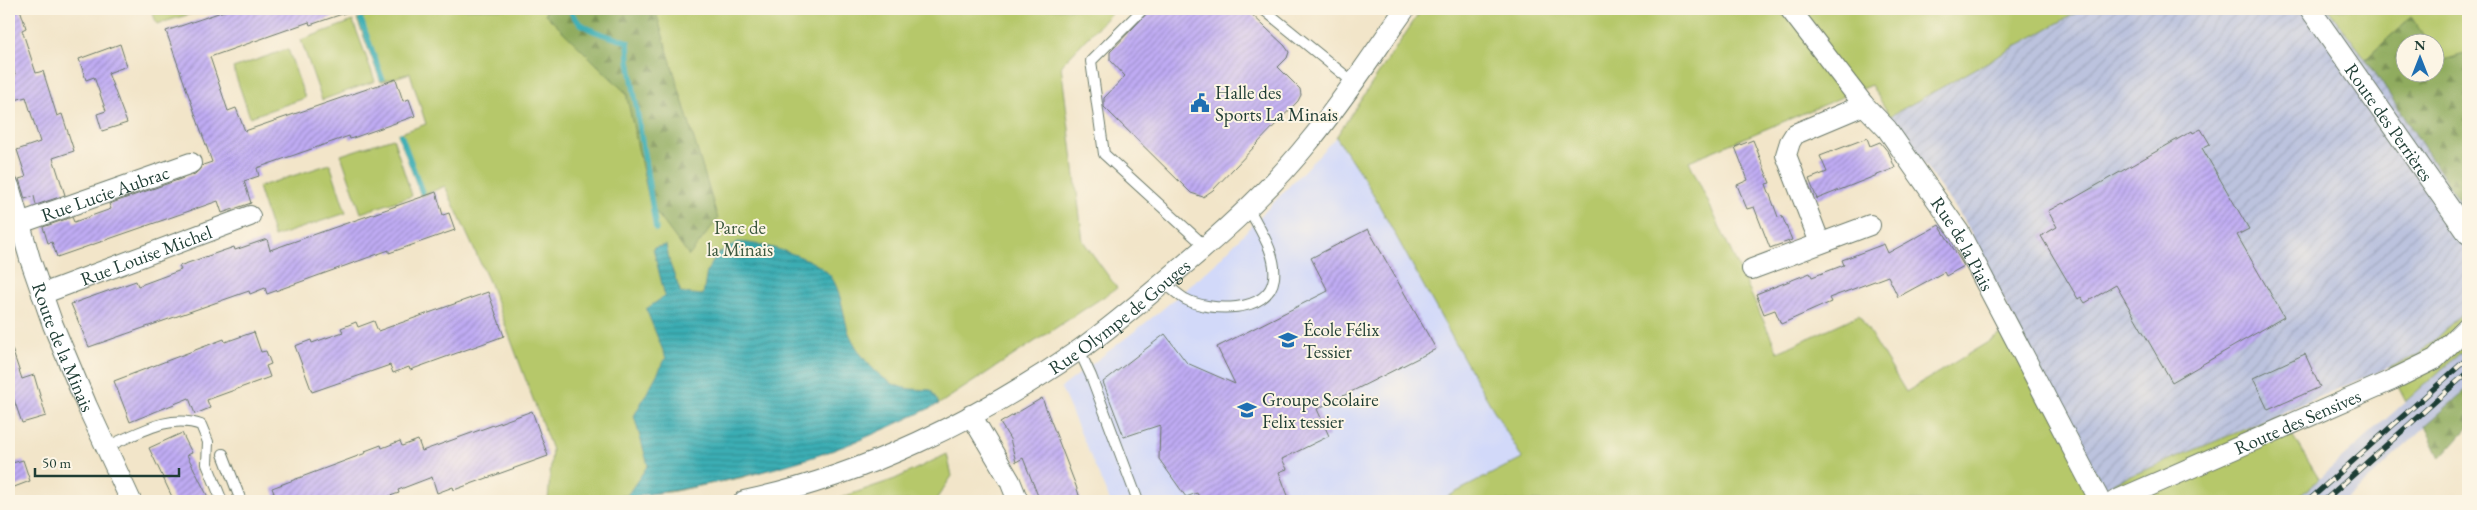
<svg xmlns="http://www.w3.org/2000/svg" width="2477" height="510" font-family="'EB Garamond',serif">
  <defs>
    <pattern id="industrial-furrows" width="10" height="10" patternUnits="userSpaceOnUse" patternTransform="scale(1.25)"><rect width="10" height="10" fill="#bcc3de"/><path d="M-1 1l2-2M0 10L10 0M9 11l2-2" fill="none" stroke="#a1a8bf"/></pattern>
    <pattern id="forest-firs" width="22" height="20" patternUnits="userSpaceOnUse" patternTransform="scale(1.25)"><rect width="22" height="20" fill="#90ac5f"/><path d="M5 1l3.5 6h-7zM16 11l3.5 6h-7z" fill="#758d4f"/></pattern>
    <pattern id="water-rules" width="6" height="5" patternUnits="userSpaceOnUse" patternTransform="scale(1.25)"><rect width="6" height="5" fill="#3badb4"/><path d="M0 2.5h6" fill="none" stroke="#318e93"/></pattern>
    <pattern id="building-hatch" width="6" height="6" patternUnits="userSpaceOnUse" patternTransform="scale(1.25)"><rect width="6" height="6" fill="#c0acf4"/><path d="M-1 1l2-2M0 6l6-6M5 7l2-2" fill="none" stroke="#9b8dc6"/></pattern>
  </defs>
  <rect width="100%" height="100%" fill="#fcf5e5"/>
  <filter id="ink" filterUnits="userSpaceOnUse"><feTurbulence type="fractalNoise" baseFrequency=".02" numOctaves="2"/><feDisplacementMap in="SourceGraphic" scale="10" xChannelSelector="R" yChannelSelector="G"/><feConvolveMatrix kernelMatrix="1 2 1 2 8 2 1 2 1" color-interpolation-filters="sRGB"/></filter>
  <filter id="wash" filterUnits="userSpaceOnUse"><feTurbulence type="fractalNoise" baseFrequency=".0096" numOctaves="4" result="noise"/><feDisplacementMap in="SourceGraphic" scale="20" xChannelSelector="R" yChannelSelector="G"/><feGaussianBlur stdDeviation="1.12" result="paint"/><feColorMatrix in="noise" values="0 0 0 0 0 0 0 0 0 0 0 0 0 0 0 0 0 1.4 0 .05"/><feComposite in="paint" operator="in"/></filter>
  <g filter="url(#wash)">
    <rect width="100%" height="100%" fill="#f2e5c9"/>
    <path fill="#d2d9f9" d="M1336 137 1365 180 1473 375 1523 458 1439 501H1110L1061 388 1158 313 1213 266Z"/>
    <path fill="url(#industrial-furrows)" d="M2083 9H2328L2366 59 2468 214V308L2418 355 2104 488 2016 325 1968 227 1890 116Z"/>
    <path fill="#bcc3de" d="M2468 346V388L2345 501H2294Z"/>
    <g fill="#b6c86b" stroke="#6a8250">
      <path d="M151 9H207L157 24Z"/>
      <path d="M384 9H1115L1061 65 1083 241 1117 288 939 404 831 451 740 478 670 492 548 501 552 450 490 284 445 186 421 196 398 134 426 124 410 73 381 82 357 19Z"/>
      <path d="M1422 9H2083L1890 116 1871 85 1689 161 1778 352 1859 315 1906 392 2016 325 2104 488 2080 501H1439L1522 458 1473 375 1365 180 1336 137Z"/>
      <path d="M2328 9H2468V53L2441 61 2435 51 2434 42H2428L2411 17 2366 59Z"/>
      <path d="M353 21 375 81 322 100 301 40Z"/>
      <path d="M288 49 305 98 250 117 233 68Z"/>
      <path d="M393 138 412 196 361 213 341 155Z"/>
      <path d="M330 164 346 213 274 237 258 187Z"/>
      <path d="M2468 308V346L2406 401 2389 368 2418 355Z"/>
      <path d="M2280 415 2319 479 2294 501H2122L2113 483Z"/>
      <path d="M947 454 952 476 935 501H831L895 479Z"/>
    </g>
    <g fill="url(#forest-firs)" stroke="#58744a">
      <path d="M546 9H655L718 219 689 256 650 204 626 93 545 14Z"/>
      <path d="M2411 17 2428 42H2404V72H2434L2435 51 2441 61 2468 53V214L2366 59Z"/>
      <path d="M2468 388V427L2440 458 2425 426Z"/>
    </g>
    <path fill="url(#water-rules)" stroke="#2d7574" d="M738 242C761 243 819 257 832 278 842 294 843 315 849 333 858 354 878 380 901 387 910 390 921 389 931 390L939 404C904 420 868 438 831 451 764 474 695 489 626 497L648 465 634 416 666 358 646 309 665 296 653 248 666 245 670 264 681 293 703 295 707 271 717 254Z"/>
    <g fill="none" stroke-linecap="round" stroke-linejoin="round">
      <g stroke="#3badb4" stroke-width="5.5">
        <path d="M570 9C576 30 609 36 628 42L629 60 656 229"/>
        <path d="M361 20 382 78"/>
        <path d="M401 135 422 192"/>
      </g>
    </g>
    <g id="blocks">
      <g fill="url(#building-hatch)">
        <path d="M9 9H20L26 28 22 30 36 73 43 71 57 116 62 114 74 151 53 158 65 195 36 205 34 196 25 199 19 179 26 177 17 150 40 142 26 97 15 100 9 82V76L15 74 9 55Z"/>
        <path d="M230 9H350L351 11 310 25 309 22 210 57 228 111 236 108 245 131 396 79 403 101 409 99 415 116 350 139 349 136 257 168 259 176 244 181 251 203 222 213 218 201 57 257 52 242 48 243 43 227 72 217 74 222 111 209 109 204 195 174 203 165 212 162 166 31Z"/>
        <path d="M1151 9H1246L1285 46 1289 52 1287 58 1278 67 1300 89 1301 95 1298 101 1213 190 1203 197 1191 193 1104 107V98L1125 76 1110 60V52Z"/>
        <path d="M120 44 127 66 108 73 127 123 102 131 97 114 106 111 94 77 86 80 79 59Z"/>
        <path d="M2201 129 2210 144 2202 148 2249 229 2237 235 2284 317 2172 382 2116 285 2085 303 2081 297 2078 299 2041 236 2057 227 2048 211 2063 203 2064 204 2192 131 2193 133Z"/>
        <path d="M1867 138 1870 146 1880 142 1889 153 1895 168 1817 199 1809 179 1827 172 1820 156Z"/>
        <path d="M1753 140 1770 183 1766 184 1778 217 1782 216 1792 240 1770 248 1754 207 1747 209 1737 185 1748 180 1735 147Z"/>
        <path d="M436 192 443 215 449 213 455 230 389 253V250L267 294 265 288 250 294 249 291 89 347 71 304 136 281 138 286 181 270 179 266 234 247 235 250 267 239 270 250Z"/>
        <path d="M1939 225 1964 266 1946 276 1944 272 1898 297 1888 276 1829 298 1831 302 1781 324 1775 310 1764 314 1756 294 1810 273 1812 277 1844 265 1842 260 1884 244 1888 253Z"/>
        <path d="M1368 229 1436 349 1317 409 1329 436 1282 459 1287 469 1279 472 1290 501H1201L1197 493 1186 497 1159 459 1160 425 1124 437 1103 382 1165 334 1187 363 1235 384 1217 347 1328 291 1311 258Z"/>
        <path d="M488 292 504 336 410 370 409 367 393 373 390 365 312 392 295 346 311 340 312 343 343 332 341 328 356 322 358 327 374 321 378 331Z"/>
        <path d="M254 332 261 352 266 351 271 364 266 366 270 377 207 400 210 408 195 414 189 398 130 422 114 381 224 339 225 342Z"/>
        <path d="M9 349H12L22 379 34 375 46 416 22 423 12 394 9 395Z"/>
        <path d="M2305 354 2320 387 2268 410 2253 378Z"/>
        <path d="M1042 398 1076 486 1081 501H1040L1023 458 1016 462 1010 439 1000 423Z"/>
        <path d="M532 411 548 456 454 490 453 487 437 493 432 477 398 490 399 493 375 501H277L272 488 366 453 365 451 381 445 382 448 400 441 402 446 418 440 422 451Z"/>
        <path d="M182 433 192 453 187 455 210 501H174L149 448Z"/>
        <path d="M23 460 30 481 9 489V464Z"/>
      </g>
    </g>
  </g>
  <g filter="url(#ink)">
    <use href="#blocks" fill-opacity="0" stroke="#697868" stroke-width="1"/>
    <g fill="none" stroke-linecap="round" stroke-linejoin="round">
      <g stroke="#697868" stroke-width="12">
        <g id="service">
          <path d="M1143 9 1091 61 1104 154 1206 247"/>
          <path d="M1263 9 1353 82"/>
          <path d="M1164 283C1171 288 1178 295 1185 299 1209 312 1269 314 1274 278 1277 253 1259 229 1248 207"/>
          <path d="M1079 350 1091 376 1138 501"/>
          <path d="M108 446C138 434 169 413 201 425L208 442 207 464 222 501"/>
          <path d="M223 454 241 501"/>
        </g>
      </g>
      <g stroke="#697868" stroke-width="22">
        <g id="minor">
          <path id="s1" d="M1790 9 1864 105 1887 129 1959 232 2100 501"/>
          <path id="s2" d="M2310 9 2468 234"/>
          <path id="s3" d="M9 186 30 259 53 325 87 406 131 501"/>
          <path id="s4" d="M20 223 191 163"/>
          <path d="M1820 243 1786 155 1790 142 1795 134 1864 105"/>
          <path d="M1752 269 1870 225"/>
          <path id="s5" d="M42 294 250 216"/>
          <path d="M971 415 1010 481 1018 501"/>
          <path id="s6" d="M744 501C863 476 979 419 1079 350 1116 324 1150 294 1184 265 1228 228 1272 188 1308 143 1343 101 1373 54 1405 9"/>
          <path id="s7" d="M2115 501 2392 380 2435 359 2468 326"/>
        </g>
      </g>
      <use href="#service" stroke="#fff" stroke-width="10"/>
      <use href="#minor" stroke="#fff" stroke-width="20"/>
      <g stroke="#1f3d34" stroke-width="5.5">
        <g id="rail">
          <path d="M2308 501 2468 358"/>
          <path d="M2324 501 2468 372"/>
        </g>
      </g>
      <use href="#rail" stroke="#fcf5e5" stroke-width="4" stroke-dasharray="11" stroke-linecap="butt"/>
    </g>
  </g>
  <defs>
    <g id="civic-bare" transform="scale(1.5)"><path d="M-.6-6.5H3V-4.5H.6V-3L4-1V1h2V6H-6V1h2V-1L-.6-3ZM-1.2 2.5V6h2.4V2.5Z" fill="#1f6fb2" stroke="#fcf5e5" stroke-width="2.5" paint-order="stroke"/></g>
    <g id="school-bare" transform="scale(1.5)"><path d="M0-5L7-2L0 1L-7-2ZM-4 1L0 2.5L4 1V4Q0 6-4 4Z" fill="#1f6fb2" stroke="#fcf5e5" stroke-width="2.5" paint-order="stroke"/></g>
  </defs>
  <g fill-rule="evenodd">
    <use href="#civic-bare" x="1200" y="103"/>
    <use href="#school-bare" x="1288" y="340"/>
    <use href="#school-bare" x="1247" y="410"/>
  </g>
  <g text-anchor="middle" stroke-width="4" stroke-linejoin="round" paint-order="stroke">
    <g font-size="19" fill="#1f3d34" stroke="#fcf5e5" text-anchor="start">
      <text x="1215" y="99">Halle des<tspan x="1215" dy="22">Sports La Minais</tspan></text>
      <text x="1303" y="336">École Félix<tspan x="1303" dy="22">Tessier</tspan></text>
      <text x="1262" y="406">Groupe Scolaire<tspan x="1262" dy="22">Felix tessier</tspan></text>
    </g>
    <g font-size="19" fill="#1f3d34" stroke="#fcf5e5">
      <text dy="7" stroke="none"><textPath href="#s2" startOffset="138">Route des Perrières</textPath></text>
      <text dy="7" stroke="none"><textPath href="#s4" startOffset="90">Rue Lucie Aubrac</textPath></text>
      <text dy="7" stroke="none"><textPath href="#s1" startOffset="292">Rue de la Piais</textPath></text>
      <text dy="7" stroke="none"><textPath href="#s5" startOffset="111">Rue Louise Michel</textPath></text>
      <text dy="7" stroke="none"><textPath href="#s6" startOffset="422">Rue Olympe de Gouges</textPath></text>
      <text dy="7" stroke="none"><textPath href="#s3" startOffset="170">Route de la Minais</textPath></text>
      <text dy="7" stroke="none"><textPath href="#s7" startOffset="199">Route des Sensives</textPath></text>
    </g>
    <g font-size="19" fill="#3d593f" stroke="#fcf5e5">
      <text x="740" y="234">Parc de<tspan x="740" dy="22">la Minais</tspan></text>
    </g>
  </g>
  <rect width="2477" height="510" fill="none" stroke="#fcf5e5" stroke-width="30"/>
  <g transform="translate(2420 58)"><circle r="24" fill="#fcf5e5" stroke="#a4ab9e"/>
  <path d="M0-4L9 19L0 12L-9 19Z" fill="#1f6fb2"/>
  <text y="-8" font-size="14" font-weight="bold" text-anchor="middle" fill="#1f3d34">N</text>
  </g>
  <path d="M35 468v8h144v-8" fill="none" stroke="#1f3d34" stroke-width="2.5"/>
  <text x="42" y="468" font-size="15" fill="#1f3d34" stroke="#fcf5e5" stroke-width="4" paint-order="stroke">50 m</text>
</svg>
